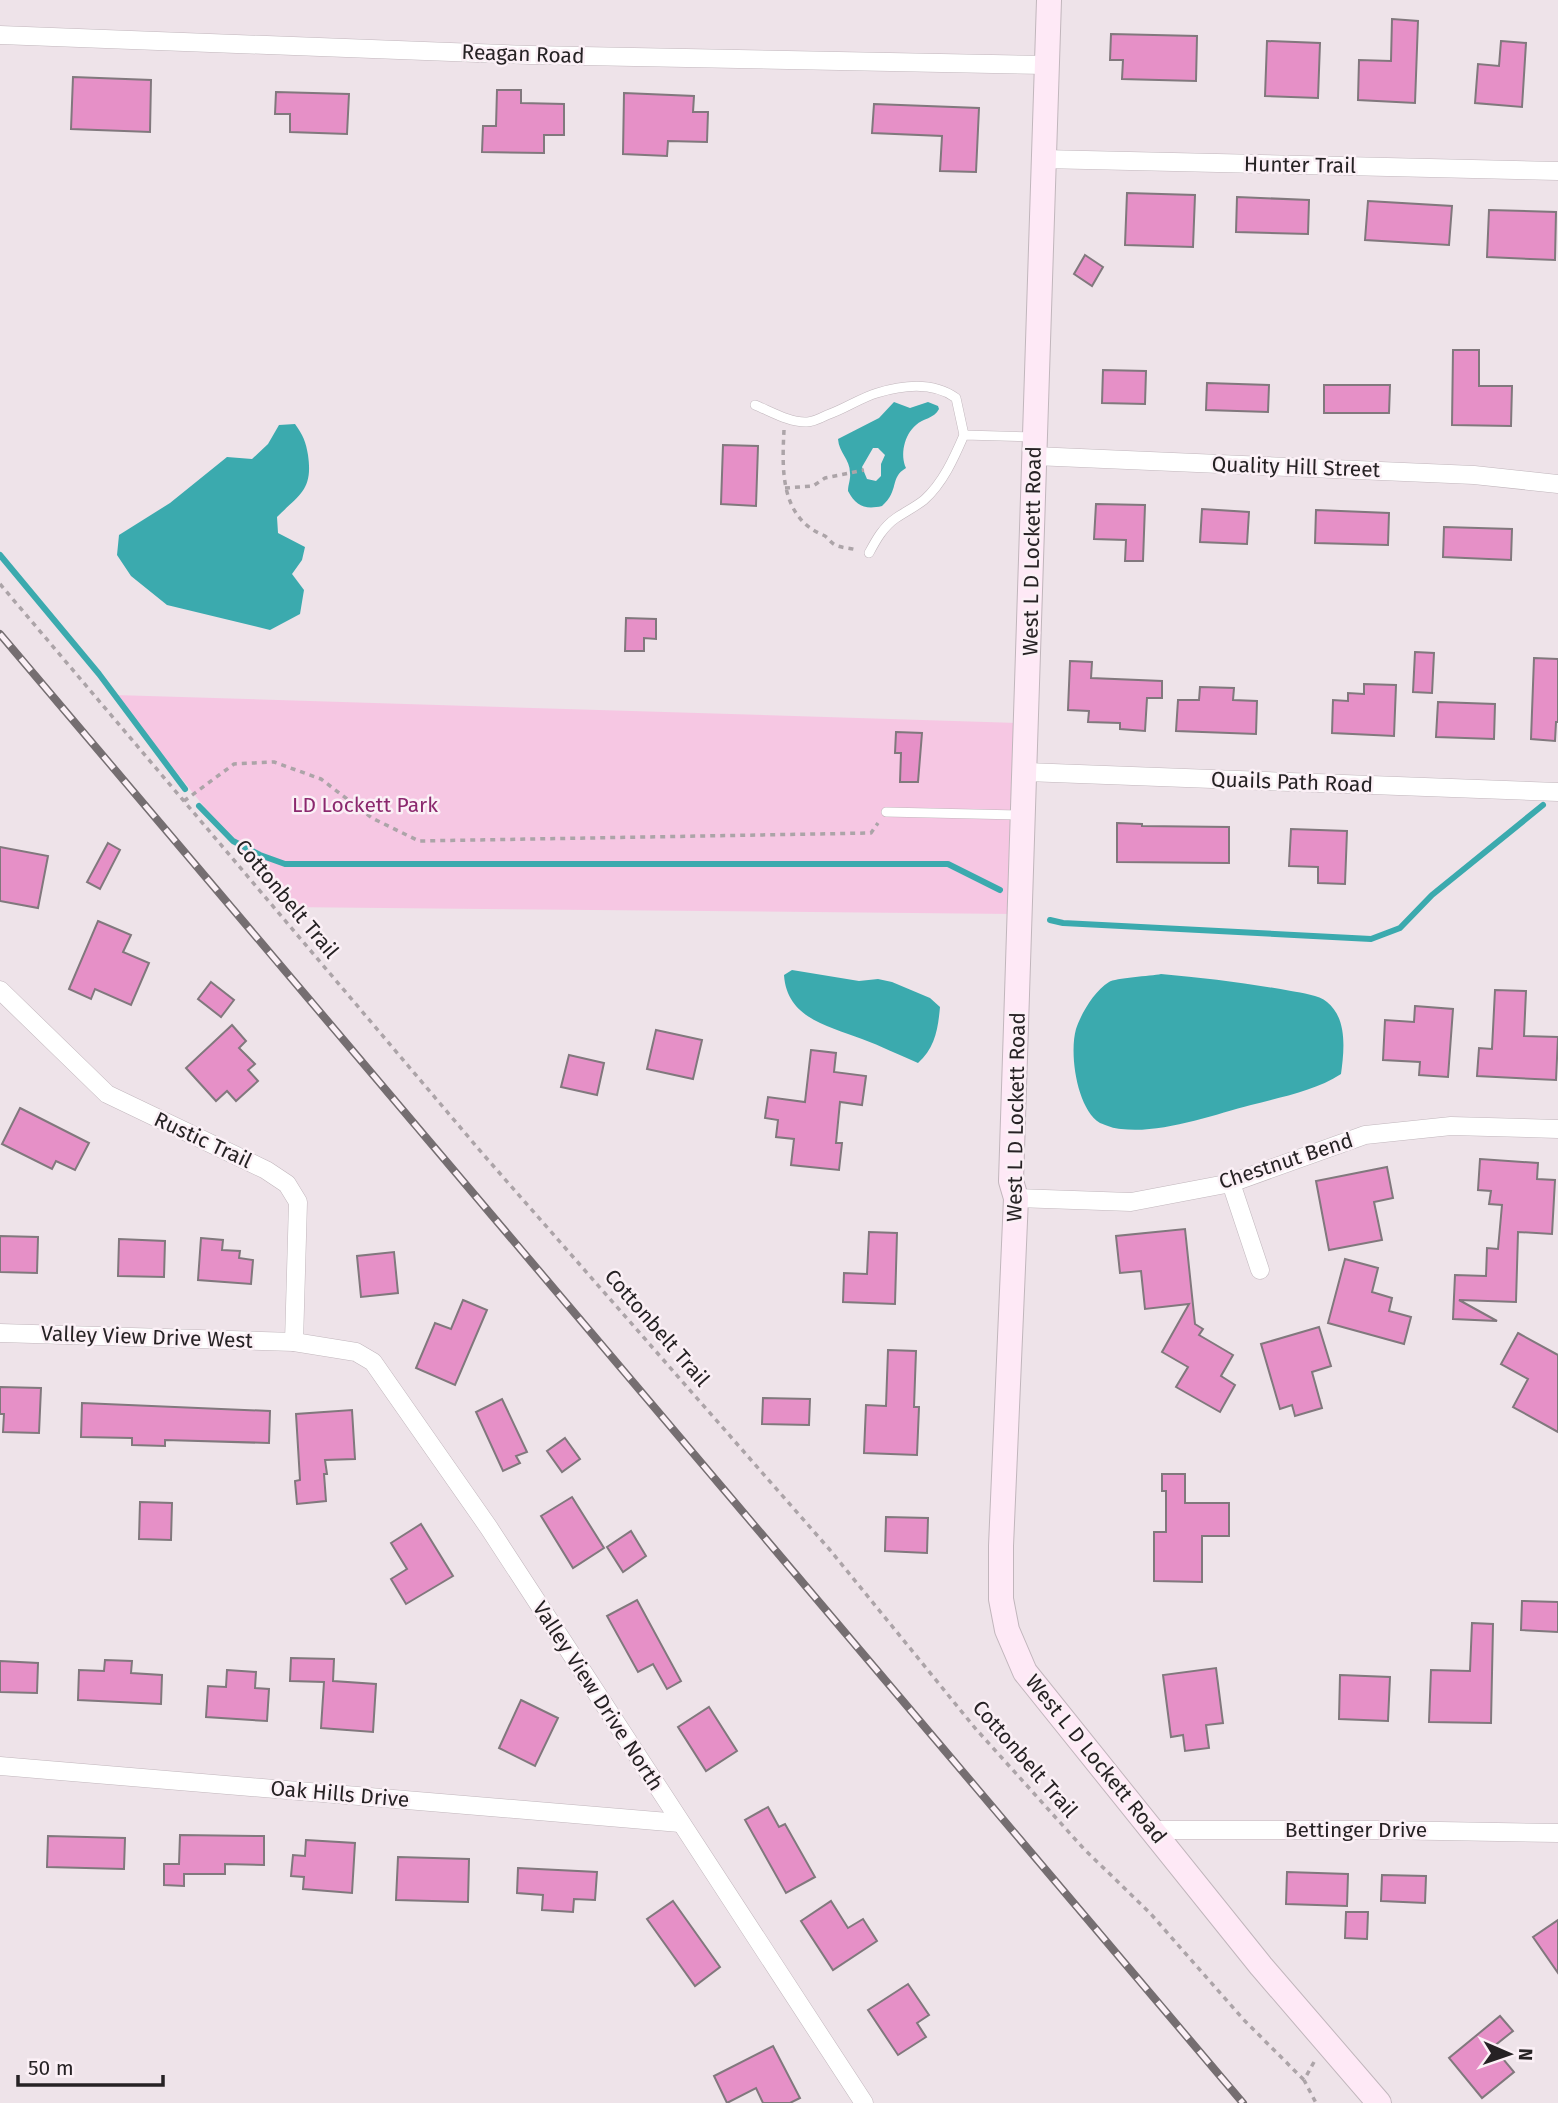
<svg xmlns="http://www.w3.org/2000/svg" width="1558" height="2103" font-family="'Fira Sans',sans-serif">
  <rect width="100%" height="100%" fill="#eee3e9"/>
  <path fill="#f6c7e3" d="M115 695 1019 723 1013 914 284 907Z"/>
  <g fill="#3baaae" fill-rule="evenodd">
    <path d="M894 402 910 408 928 402 938 406 939 409C934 419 923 418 916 425 904 435 900 455 906 468 889 478 900 490 882 506 865 510 856 506 848 491 848 485 851 478 850 473 850 459 839 453 838 439L879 418ZM873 448H878L885 455 881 464V476L876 481 867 479 862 467Z"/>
    <path d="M295 424C303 435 306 442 308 455 313 490 300 494 277 517L278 533 305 547 302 560 292 574 304 590 300 614 270 630 167 605 131 576 117 555 119 535 170 503 227 457 252 459 268 444 279 425Z"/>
    <path d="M792 970 859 981 878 979 892 982 930 998 940 1007C938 1029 935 1048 918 1063 899 1055 881 1046 862 1039 829 1026 787 1019 784 975Z"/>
    <path d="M1161 974C1205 978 1248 983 1291 991 1302 993 1319 995 1327 1002 1348 1019 1344 1051 1341 1074 1315 1091 1281 1097 1251 1105 1213 1115 1161 1134 1121 1129 1115 1129 1105 1125 1100 1123 1077 1109 1069 1054 1076 1029 1081 1014 1094 991 1109 982 1115 978 1151 976 1161 974Z"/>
  </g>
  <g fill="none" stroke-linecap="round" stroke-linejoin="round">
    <g stroke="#3baaae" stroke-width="6">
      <path d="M0 555 99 674 185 789"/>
      <path d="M199 806 233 841 260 855 285 864H948L1000 890"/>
      <path d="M1050 920 1063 923 1371 939 1400 928 1432 895 1543 805"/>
    </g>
  </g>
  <g fill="#e690c7" stroke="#81787d" stroke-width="2">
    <path d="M1392 19 1418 21 1415 103 1358 100 1359 60 1391 61Z"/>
    <path d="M1111 34 1197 36 1196 81 1122 79 1123 60H1110Z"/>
    <path d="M1267 41 1320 43 1318 98 1265 96Z"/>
    <path d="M1501 41 1526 43 1522 107 1475 103 1478 64 1499 66Z"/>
    <path d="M73 77 151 80 150 132 71 129Z"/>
    <path d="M497 90H521V103L564 104V135H544V153L482 152 483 126H496Z"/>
    <path d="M276 92 349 94 347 134 290 132V114H275Z"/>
    <path d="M624 93 694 96 693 112H708L707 142 668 141 667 156 623 154Z"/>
    <path d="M874 104 979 108 976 172 940 171 942 136 872 133Z"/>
    <path d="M1127 193 1195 195 1193 247 1125 245Z"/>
    <path d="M1237 197 1309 200 1308 234 1236 232Z"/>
    <path d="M1368 201 1452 206 1449 245 1365 240Z"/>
    <path d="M1489 210 1556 212 1555 260 1487 257Z"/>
    <path d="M1085 255 1103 267 1092 286 1074 274Z"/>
    <path d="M1453 350H1479V386H1512L1511 426 1452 425Z"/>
    <path d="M1103 370 1146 371 1145 404 1102 403Z"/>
    <path d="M1207 383 1269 385 1268 412 1206 410Z"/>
    <path d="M1324 385H1390L1389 413H1324Z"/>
    <path d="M723 445 758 446 756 506 721 504Z"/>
    <path d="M1096 504 1145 505 1143 561H1125L1126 540 1094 539Z"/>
    <path d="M1202 509 1249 512 1247 544 1200 542Z"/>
    <path d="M1316 510 1389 513 1388 545 1315 543Z"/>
    <path d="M1444 527 1512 529 1511 560 1443 557Z"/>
    <path d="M626 618 656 619V639L644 638V651H625Z"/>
    <path d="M1415 652 1434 653 1432 693 1413 692Z"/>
    <path d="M1534 658 1558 659V722H1556L1555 741 1531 739Z"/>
    <path d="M1070 661 1092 662 1091 678 1162 681V698H1147L1145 731 1120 729V723L1088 722 1089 711 1068 710Z"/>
    <path d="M1364 684 1396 685 1394 736 1332 733 1333 700 1348 701V693L1364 694Z"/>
    <path d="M1200 687 1234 688 1233 700 1257 701 1256 734 1176 731 1178 700H1199Z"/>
    <path d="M1438 702 1495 704 1494 739 1436 737Z"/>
    <path d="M896 732 922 733 918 782H900L901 753H895Z"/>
    <path d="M1117 823 1142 824V826L1229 827V863L1117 862Z"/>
    <path d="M1291 829 1347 831 1345 884 1318 883V867L1289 866Z"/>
    <path d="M108 843 120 850 100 889 87 882Z"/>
    <path d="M0 847 48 856 38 908 0 901Z"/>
    <path d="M98 921 131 935 123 952 149 963 131 1005 95 989 91 999 69 989Z"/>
    <path d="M211 982 234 1000 221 1017 198 999Z"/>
    <path d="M1495 990 1526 991 1524 1036 1558 1037 1556 1080 1477 1076 1479 1048 1492 1049Z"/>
    <path d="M1415 1006 1453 1009 1448 1077 1419 1075 1420 1062 1383 1060 1385 1020 1414 1022Z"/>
    <path d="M232 1025 246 1041 239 1048 255 1064 248 1070 258 1081 236 1101 227 1091 216 1101 186 1068Z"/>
    <path d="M656 1030 702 1040 693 1079 647 1069Z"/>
    <path d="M811 1050 836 1053 834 1072 866 1076 862 1105 840 1102 836 1143H842L839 1170 791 1165 794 1139 776 1137 778 1120 765 1118 768 1097 805 1102Z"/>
    <path d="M569 1055 604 1063 597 1095 561 1087Z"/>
    <path d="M20 1108 89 1143 75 1170 56 1161 52 1169 2 1144Z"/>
    <path d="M1480 1159 1538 1163 1537 1179 1555 1180 1552 1234 1518 1232 1516 1302 1459 1300 1497 1321 1453 1319 1455 1275 1486 1276 1487 1248 1498 1249 1502 1205 1489 1204 1491 1191 1478 1190Z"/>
    <path d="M1387 1167 1393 1198 1374 1202 1382 1240 1329 1250 1316 1181Z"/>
    <path d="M1185 1229 1195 1324 1203 1329 1199 1335 1233 1355 1221 1376 1235 1385 1220 1412 1176 1387 1188 1367 1162 1352 1189 1304 1145 1309 1141 1271 1120 1273 1116 1236Z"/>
    <path d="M869 1232 897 1233 895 1304 843 1302 844 1273 867 1274Z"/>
    <path d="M0 1236 38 1237 37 1273 0 1272Z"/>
    <path d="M201 1238 223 1240 222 1250 240 1251 239 1258 253 1260 251 1284 198 1280Z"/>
    <path d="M119 1239 165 1241 164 1277 118 1276Z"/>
    <path d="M394 1252 398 1293 361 1297 357 1256Z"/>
    <path d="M1345 1259 1378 1268 1372 1292 1392 1298 1389 1311 1411 1317 1404 1344 1328 1323Z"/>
    <path d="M463 1300 487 1310 455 1385 416 1368 435 1323 451 1329Z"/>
    <path d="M1319 1327 1331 1366 1312 1372 1322 1408 1295 1416 1292 1405 1280 1409 1261 1344Z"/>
    <path d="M1518 1333 1558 1355V1432L1513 1407 1528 1379 1501 1364Z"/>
    <path d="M888 1350 916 1351 914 1407H919L917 1455 864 1453 866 1405 886 1406Z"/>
    <path d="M0 1387 41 1388 39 1433 3 1432 4 1414H0Z"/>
    <path d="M763 1398 810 1399 809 1425 762 1424Z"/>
    <path d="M502 1399 527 1452 516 1456 520 1463 503 1471 476 1412Z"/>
    <path d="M82 1403 270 1411 269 1443 165 1440V1446L132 1445V1438L81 1437Z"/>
    <path d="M352 1410 355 1459 325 1460 327 1474H324L326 1501 297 1504 295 1481 300 1480 296 1414Z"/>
    <path d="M565 1438 580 1459 562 1472 547 1451Z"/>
    <path d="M1162 1474H1185V1503H1229V1536H1202V1582L1154 1581V1532H1166V1491H1162Z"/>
    <path d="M572 1497 604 1548 573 1568 541 1516Z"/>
    <path d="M140 1502 172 1503 171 1540 139 1539Z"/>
    <path d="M886 1517 928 1518 927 1553 885 1551Z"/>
    <path d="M421 1524 453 1576 406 1604 391 1579 407 1569 391 1543Z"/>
    <path d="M631 1531 646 1556 623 1572 607 1547Z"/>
    <path d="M637 1600 681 1681 667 1689 653 1664 638 1672 607 1616Z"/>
    <path d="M1522 1601 1558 1602V1632L1521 1630Z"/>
    <path d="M1472 1623 1493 1624 1491 1723 1429 1722 1431 1670 1470 1671Z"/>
    <path d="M291 1658 334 1659 333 1681 376 1684 373 1732 321 1728 324 1682 290 1681Z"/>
    <path d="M105 1660 132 1661 131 1673 162 1675 161 1704 78 1700 79 1670 104 1671Z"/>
    <path d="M0 1661 38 1663 37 1693 0 1692Z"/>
    <path d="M1216 1668 1223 1723 1206 1725 1209 1748 1185 1751 1183 1735 1171 1737 1163 1675Z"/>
    <path d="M227 1670 256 1672 255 1688 269 1689 267 1721 206 1717 208 1686 226 1687Z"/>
    <path d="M1340 1675 1390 1677 1388 1721 1339 1719Z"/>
    <path d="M521 1700 558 1718 535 1766 499 1748Z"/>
    <path d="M709 1707 737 1751 706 1771 678 1727Z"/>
    <path d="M768 1807 779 1827 785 1824 815 1877 786 1893 745 1820Z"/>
    <path d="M180 1835 264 1836V1865L225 1864V1874H184V1886L164 1885V1864H179Z"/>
    <path d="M48 1836 125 1838 124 1869 47 1867Z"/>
    <path d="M306 1840 355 1843 352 1893 303 1889 304 1877 291 1876 293 1855 305 1856Z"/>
    <path d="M398 1857 469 1859 468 1902 396 1900Z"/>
    <path d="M518 1868 597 1872 595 1900 574 1899 573 1912 542 1910 543 1895 517 1893Z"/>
    <path d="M1287 1872 1348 1874 1347 1906 1286 1904Z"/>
    <path d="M1382 1875 1426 1876 1425 1903 1381 1901Z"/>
    <path d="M673 1901 720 1967 695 1986 647 1919Z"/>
    <path d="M831 1901 848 1928 863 1919 877 1941 833 1970 801 1921Z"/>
    <path d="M1346 1912H1368L1367 1939 1345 1938Z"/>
    <path d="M1558 1920V1973L1533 1937Z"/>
    <path d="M908 1984 929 2015 917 2023 926 2037 898 2055 868 2010Z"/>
    <path d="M1500 2016 1513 2031 1493 2047 1514 2072 1482 2098 1449 2058Z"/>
    <path d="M773 2046 800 2098 790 2103H763L756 2088 727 2103 714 2076Z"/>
  </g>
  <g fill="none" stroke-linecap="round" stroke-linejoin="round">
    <g stroke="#c1b6bc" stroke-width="10">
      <g id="service">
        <path d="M755 405C770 411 790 423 807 422 813 422 821 418 827 415 845 409 860 398 877 393 903 385 934 382 956 398L964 435"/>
        <path d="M869 553C876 540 883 527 896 518 905 512 915 507 924 500 943 483 954 458 964 435L1033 437"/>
        <path d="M886 812 1023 815"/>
      </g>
    </g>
    <g stroke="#c1b6bc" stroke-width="19">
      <g id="minor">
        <path d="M0 35 530 55 1047 65"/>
        <path d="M1042 159 1558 171"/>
        <path d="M1034 456 1474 475 1558 484"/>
        <path d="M1026 772 1558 792"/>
        <path d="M0 990 107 1094 266 1170 287 1184 298 1202 294 1342"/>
        <path d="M1231 1183 1260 1270"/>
        <path d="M1016 1198 1131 1202 1231 1183 1365 1135 1451 1126 1558 1129"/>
        <path d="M0 1333 294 1342 356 1352 373 1362 489 1528 864 2103"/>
        <path d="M0 1766 680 1823"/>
        <path d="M1153 1830H1383L1558 1833"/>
      </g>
    </g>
    <g stroke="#c1b6bc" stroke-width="26">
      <path id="secondary" d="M1049 0C1034 394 1026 787 1011 1181L1016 1198 1001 1546V1599L1007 1630 1025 1672 1261 1966 1379 2103"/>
    </g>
    <g stroke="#aca4a8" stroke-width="3.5" stroke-dasharray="5 5" stroke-linecap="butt">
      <path d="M784 430C782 469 780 517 823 535 828 537 830 542 835 545 842 548 850 548 857 550"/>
      <path d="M785 488 813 486 825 478 864 470"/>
      <path d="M0 584 482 1153 830 1550 975 1728 1084 1849 1150 1913 1243 2019 1304 2080"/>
      <path d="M184 801 234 764 274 762 321 779 372 818 419 841 871 833 878 823"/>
      <path d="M1314 2062 1304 2080 1316 2103"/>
    </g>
    <use href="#service" stroke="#fff" stroke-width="9"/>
    <use href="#minor" stroke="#fff" stroke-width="18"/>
    <use href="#secondary" stroke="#fee9f6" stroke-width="24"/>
    <g stroke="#756e71" stroke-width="8">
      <path id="rail" d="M0 634 1243 2103"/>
    </g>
    <use href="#rail" stroke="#fbf0f6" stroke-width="5" stroke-dasharray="16" stroke-linecap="butt"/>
  </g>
  <g text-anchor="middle" stroke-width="5" stroke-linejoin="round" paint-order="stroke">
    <g font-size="21" fill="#262224" stroke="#fbf0f6">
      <text transform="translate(523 54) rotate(2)" y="7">Reagan Road</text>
      <text transform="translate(1300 165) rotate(1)" y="7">Hunter Trail</text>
      <text transform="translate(1296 467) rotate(2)" y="7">Quality Hill Street</text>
      <text transform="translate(1032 551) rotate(-89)" y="7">West L D Lockett Road</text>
      <text transform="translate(1292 782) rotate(2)" y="7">Quails Path Road</text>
      <text transform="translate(287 899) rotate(50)" y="7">Cottonbelt Trail</text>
      <text transform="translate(1016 1117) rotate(-89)" y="7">West L D Lockett Road</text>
      <text transform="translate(203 1140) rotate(25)" y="7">Rustic Trail</text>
      <text transform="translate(1286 1161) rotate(-18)" y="7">Chestnut Bend</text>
      <text transform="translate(657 1328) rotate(49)" y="7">Cottonbelt Trail</text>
      <text transform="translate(147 1337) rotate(2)" y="7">Valley View Drive West</text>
      <text transform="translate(598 1696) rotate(57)" y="7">Valley View Drive North</text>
      <text transform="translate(1025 1759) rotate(49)" y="7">Cottonbelt Trail</text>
      <text transform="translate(1096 1759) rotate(51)" y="7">West L D Lockett Road</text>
      <text transform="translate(340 1794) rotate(5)" y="7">Oak Hills Drive</text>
      <text x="1356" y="1837">Bettinger Drive</text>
    </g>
    <g font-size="21" fill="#8b286e" stroke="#fbf0f6">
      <text x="365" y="812">LD Lockett Park</text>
    </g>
  </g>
  <g transform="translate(1509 2054) rotate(92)" stroke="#fbf0f6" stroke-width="5" paint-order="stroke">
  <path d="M0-5L12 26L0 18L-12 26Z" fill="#262224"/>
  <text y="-10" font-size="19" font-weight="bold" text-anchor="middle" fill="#262224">N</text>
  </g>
  <path d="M18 2075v10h145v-10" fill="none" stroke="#262224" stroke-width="3.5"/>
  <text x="28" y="2075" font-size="21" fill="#262224" stroke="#fbf0f6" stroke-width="5" paint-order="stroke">50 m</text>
</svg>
